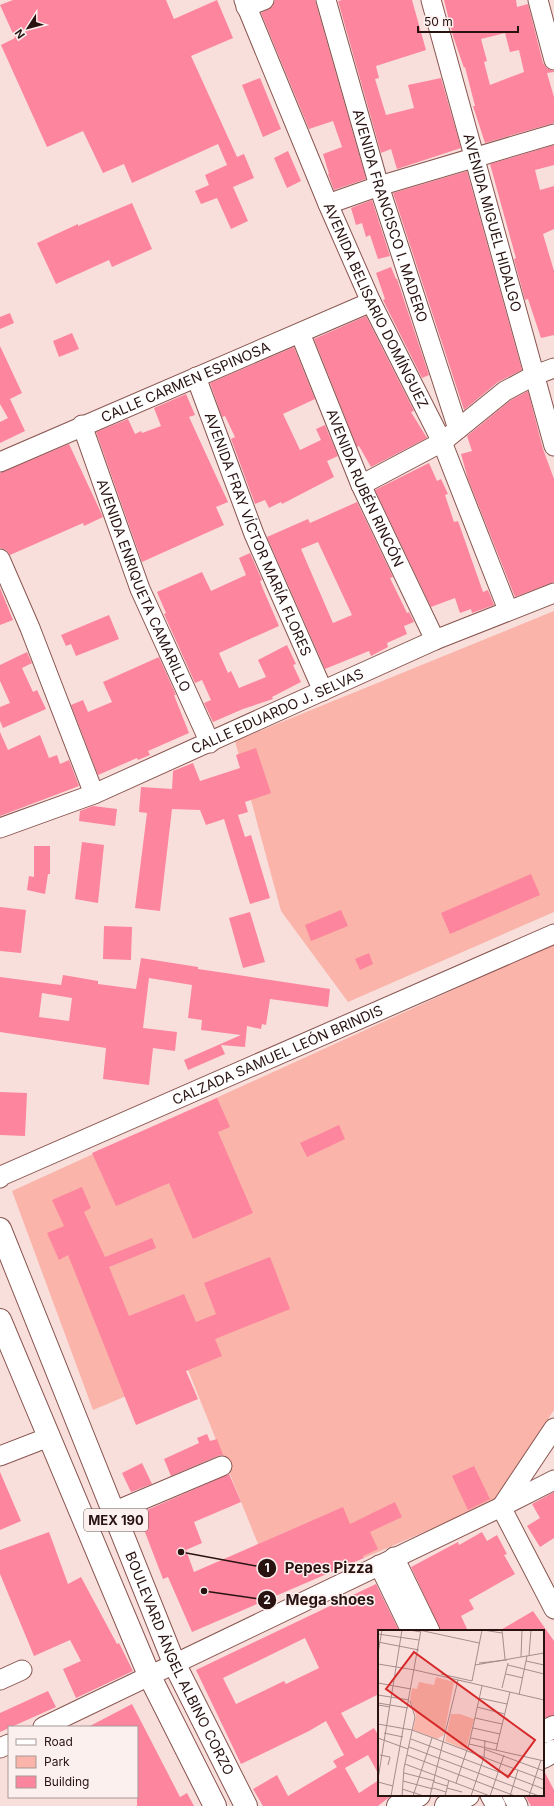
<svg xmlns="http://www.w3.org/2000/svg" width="554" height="1806" font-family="Inter,sans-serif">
  <rect width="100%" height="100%" fill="#f8dfdc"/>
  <g fill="#fab4aa">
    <path d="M554 611V912L348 1002 281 911 235 741Z"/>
    <path d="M554 944V1410L494 1502 364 1558 342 1508 258 1544 188 1370 93 1410 12 1191Z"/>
  </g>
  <g fill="#fd859e" fill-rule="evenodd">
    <path d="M13 0H166L174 19 217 0 233 38 191 56 237 157 244 154 254 178 233 187 248 221 231 229 217 198 201 204 195 191 209 185 205 175 227 165 218 144 132 183 124 164 103 173 83 131 47 147 1 45 15 38 0 5Z"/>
    <path d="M275 0H315L366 179 334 190 328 174H329L323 154 342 147 333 121 309 129 261 13 272 7Z"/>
    <path d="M342 0H412L426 50 376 66 379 78 375 79 386 115 414 108 408 85 441 78 461 148 397 169 391 149 381 153 338 1Z"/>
    <path d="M444 0H516L517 7 528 4 543 63 547 68 554 71V72L547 73 554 97V123L485 143 473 106H475L465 67 464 68 453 36ZM505 33 510 52 519 50 524 72 490 85 484 62 487 61 481 39Z"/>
    <path d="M260 78 281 129 263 137 242 85Z"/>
    <path d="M554 145V165L535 170 540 190 554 186V229L543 234 554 271V335L541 338 528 299 525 300 514 259 516 258 512 244 490 164Z"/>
    <path d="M288 151 301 181 287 188 274 158Z"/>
    <path d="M467 171 522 370 498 382 464 410 393 193Z"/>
    <path d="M372 200 390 256 378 259 370 235 366 237 362 223 356 225 351 208Z"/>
    <path d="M132 203 152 249 112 267 109 260 56 284 37 243 78 224V226Z"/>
    <path d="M391 267 396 279H397L429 375 422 378 383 300 385 299 376 273Z"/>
    <path d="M10 313 14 323 0 329V317Z"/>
    <path d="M366 316 414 411 411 412 427 438 371 467 359 446 357 447 314 339Z"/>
    <path d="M72 333 79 349 59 357 53 341Z"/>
    <path d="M0 346 22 393 10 399 25 431 0 443V422L8 418 0 404Z"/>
    <path d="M294 347 315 399 283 414 300 450 321 440 316 429 325 425 338 456 327 461 334 477 282 504 281 502 269 508 265 500 255 504 231 439 235 437 225 416 222 417 210 383Z"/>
    <path d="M528 391 543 449 554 479V582L515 597 468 479 461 454 472 451 467 436 511 400Z"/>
    <path d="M186 394 195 415 189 417 228 502 216 507 224 525 142 562 96 432 128 419 135 434 141 431 142 433 161 426 154 408Z"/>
    <path d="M69 444 103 517 84 526 83 523 10 555 6 550 0 548V473Z"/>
    <path d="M429 463 437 481 441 479 448 494 445 495 454 522 458 521 483 592 488 590 494 605 472 613 471 609 460 613 455 598 431 607 375 490Z"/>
    <path d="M357 502 393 577 390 578 407 613 409 612 414 622 404 626 407 634 387 643 388 647 371 656 369 651 325 669 267 537 308 519 310 523ZM318 542 352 615 333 623 301 549Z"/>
    <path d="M250 553 262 580 260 581 263 589 279 626 219 653 228 673 231 671 239 688 266 677 258 660 287 645 296 664 293 665 301 682 272 697 273 699 243 709 213 722 204 703 211 700 202 680 195 683 164 614 166 613 157 592 202 572 211 591 246 575 239 558Z"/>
    <path d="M0 588 13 620 0 625Z"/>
    <path d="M109 615 119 639 76 656 71 644 66 646 61 635Z"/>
    <path d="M27 652 32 663 22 668 33 692 37 690 46 709 3 728 0 721V707L10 703 0 681V665Z"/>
    <path d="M159 657 176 695H174L189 733 148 751 150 755 138 760 137 758 98 775 71 705 83 700 88 712 112 702 103 682Z"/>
    <path d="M0 732 8 750 40 735 49 758 57 755 60 764 69 760 79 786 0 816Z"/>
    <path d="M256 748 271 793 245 802 248 812 238 815 245 837 251 835 270 898 250 904 224 819 206 825 200 810 172 809 160 911 135 908 147 813 139 812 141 787 172 789 173 771 193 763 200 781 240 768 236 755Z"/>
    <path d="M93 806 117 809 115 826 79 821 80 811Z"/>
    <path d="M82 842 104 845 98 903 75 899Z"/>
    <path d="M34 846H50V874H48L45 894 27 890 29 876 34 877Z"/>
    <path d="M531 874 540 895 450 934 441 913Z"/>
    <path d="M0 907 26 910 21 953 0 951Z"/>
    <path d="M341 910 348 926 311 941 305 925Z"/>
    <path d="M250 912 265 962 243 968 229 918Z"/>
    <path d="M104 926 132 927 131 960 103 959Z"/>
    <path d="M369 953 373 964 360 970 355 959Z"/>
    <path d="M141 958 198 967V969L225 973 330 989 328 1007 270 999 266 1025 262 1024 261 1029 247 1026 245 1047 221 1045 225 1054 188 1070 184 1060 241 1035 201 1030 202 1020 188 1018 192 985 149 978 143 1028 177 1032 175 1051 153 1048 149 1085 103 1079 106 1048 0 1032V977L61 985 63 975 98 981V984L136 989ZM42 993 72 998 69 1021 39 1017Z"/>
    <path d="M0 1092 27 1093 25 1136 0 1135Z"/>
    <path d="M217 1098 230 1127 218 1132 253 1213 193 1239 169 1183 116 1206 92 1153Z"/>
    <path d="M339 1125 345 1139 307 1157 300 1143Z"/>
    <path d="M82 1187 91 1208 84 1212 105 1257 152 1238 156 1248 109 1267 129 1316 184 1294 196 1322 216 1314 204 1283 270 1257 290 1309 215 1339 222 1356 186 1371 198 1399 136 1425 68 1255 59 1260 47 1233 64 1226 52 1200Z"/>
    <path d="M207 1434 210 1441 217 1439 223 1455 218 1456 171 1476 164 1459 199 1443 197 1438Z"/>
    <path d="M142 1463 152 1484 131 1492 122 1473Z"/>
    <path d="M474 1466 490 1499 468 1510 452 1476Z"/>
    <path d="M0 1472 21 1521 0 1530Z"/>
    <path d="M229 1474 241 1502 194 1522 202 1543 186 1550 194 1572 343 1507 350 1524 395 1502 402 1517 370 1532 378 1549 363 1556 364 1558 192 1632 168 1577 163 1579 138 1514Z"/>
    <path d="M554 1492V1538L540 1547 527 1526 540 1518 532 1504Z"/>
    <path d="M49 1532 68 1584 81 1577 117 1644 119 1643 133 1671 76 1698 63 1669 81 1661 70 1640 34 1656 0 1574V1550Z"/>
    <path d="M482 1532 487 1541 497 1535 507 1554 504 1555 515 1574 469 1600 474 1609 461 1616 468 1631H441L411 1567 458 1542 459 1545Z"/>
    <path d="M376 1584 399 1631H379V1694L341 1713 356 1739 374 1728 379 1736V1775L368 1755 345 1768 359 1793 379 1780V1795H392L378 1806H263L253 1789 277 1775 288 1796 337 1767 333 1761 344 1755 326 1721 309 1731 241 1764 196 1670ZM305 1638 319 1668 286 1684 284 1681 236 1704 223 1678Z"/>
    <path d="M533 1611 554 1641V1715L543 1718V1631H499Z"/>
    <path d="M48 1691 56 1707 0 1732V1713Z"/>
    <path d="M132 1704 180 1797 187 1793 194 1806H137V1727H88Z"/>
    <path d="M543 1769 554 1790V1806H531L525 1795H543Z"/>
  </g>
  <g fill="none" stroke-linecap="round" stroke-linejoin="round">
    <g stroke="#89554f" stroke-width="21">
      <g id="minor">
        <path id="s1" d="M244 0 328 204 371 302 442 442 508 610"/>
        <path id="s2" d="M326 0 379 186 458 429"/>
        <path id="s3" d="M431 0 554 446"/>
        <path d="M538 0 554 60"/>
        <path d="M246 7 264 0"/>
        <path d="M328 204 379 186 554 134"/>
        <path id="s4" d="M300 333 361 485 435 640"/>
        <path id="s5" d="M196 377 254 534 323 691"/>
        <path id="s6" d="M82 425 140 589 210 743"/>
        <path id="s7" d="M0 462 371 302"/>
        <path d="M361 485 442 442 505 391 535 375 554 368"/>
        <path d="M0 559 30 628 94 794"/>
        <path id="s8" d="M0 828 94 794 435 640 554 593"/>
        <path id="s9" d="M0 1178 1 1176 554 934"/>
        <path d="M0 1456 49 1437"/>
        <path d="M502 1506 554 1428"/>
        <path d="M501 1507 554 1609"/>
        <path d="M113 1512 222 1466"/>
        <path d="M394 1557 430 1631"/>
        <path d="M379 1565 411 1631"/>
        <path d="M0 1680 22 1670"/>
        <path d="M43 1727 501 1507 554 1480"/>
        <path d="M0 1748 9 1744"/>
        <path d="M490 1795 496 1806"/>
        <path d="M512 1795 518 1806"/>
      </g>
    </g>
    <g stroke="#89554f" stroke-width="24">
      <g id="major">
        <path id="s10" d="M0 1229 174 1663 246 1806"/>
        <path d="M0 1320 149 1675 215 1806"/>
        <path d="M543 1732 554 1727"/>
        <path d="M543 1757 554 1751"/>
        <path d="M398 1806 419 1795"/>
        <path d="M446 1806 468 1795"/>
      </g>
    </g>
    <use href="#minor" stroke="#fff" stroke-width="19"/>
    <use href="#major" stroke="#fff" stroke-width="22"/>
  </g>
  <g text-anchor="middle" stroke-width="3" stroke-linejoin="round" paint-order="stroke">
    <rect fill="#fcf0ee" stroke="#685553" stroke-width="1" x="84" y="1509" width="64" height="22" rx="3"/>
    <g font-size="13" font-weight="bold" fill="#281311">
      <text x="116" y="1525">MEX 190</text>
    </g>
    <g font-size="14" fill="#281311" stroke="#fcf0ee">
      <text dy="5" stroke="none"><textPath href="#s2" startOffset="225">AVENIDA FRANCISCO I. MADERO</textPath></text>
      <text dy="5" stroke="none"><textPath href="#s3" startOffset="231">AVENIDA MIGUEL HIDALGO</textPath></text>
      <text dy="5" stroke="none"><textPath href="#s1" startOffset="333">AVENIDA BELISARIO DOMÍNGUEZ</textPath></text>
      <text dy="5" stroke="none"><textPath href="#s7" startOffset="202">CALLE CARMEN ESPINOSA</textPath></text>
      <text dy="5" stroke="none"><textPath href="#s4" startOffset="168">AVENIDA RUBÉN RINCÓN</textPath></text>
      <text dy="5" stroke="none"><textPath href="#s5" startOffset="169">AVENIDA FRAY VÍCTOR MARÍA FLORES</textPath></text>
      <text dy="5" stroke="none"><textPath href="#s6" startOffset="172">AVENIDA ENRIQUETA CAMARILLO</textPath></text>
      <text dy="5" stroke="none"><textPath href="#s8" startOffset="301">CALLE EDUARDO J. SELVAS</textPath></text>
      <text dy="5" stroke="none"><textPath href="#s9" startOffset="304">CALZADA SAMUEL LEÓN BRINDIS</textPath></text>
      <text dy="5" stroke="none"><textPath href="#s10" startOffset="470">BOULEVARD ÁNGEL ALBINO CORZO</textPath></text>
    </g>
  </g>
  <g transform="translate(378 1630)">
    <rect width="166" height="166" fill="#f8dfdc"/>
    <path d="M58 47 76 52 66 105 59 109 35 100 38 86 32 70 34 58 39 59 41 52 56 55ZM73 84H82L96 89 88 120 67 111Z" fill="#fab4aa"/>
    <path fill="none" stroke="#a58d8b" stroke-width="1" d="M31 0 43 2M41 0 101 13M105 0 124 3M124 0 127 29M0 4 41 10M0 12 41 20M0 23 4 0M151 25 153 0M143 27 144 0M148 31 166 35M101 33 129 30M0 34 37 40 166 70M97 35 166 23M130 35 166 44M63 44 94 51M128 44 145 48M94 51 104 0M0 53 33 59M124 58 130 33M0 65 31 70M141 65 149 26M101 68 129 74M0 73 30 78M0 75 12 77M99 77 127 84M97 88 124 94M0 94 34 100 166 150M95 98 122 104M6 103 25 107M0 108 30 119M93 108 120 114M33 109 166 159M91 114 166 131M31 117 161 166M106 119 166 141M118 120 132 62M2 125 12 127 10 135M29 125 137 166M27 134 112 166M26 143 57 151M0 149 24 0M25 151 55 159M0 152 15 156M56 152 69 156M78 153 91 114 104 56M55 158 68 162M69 158 84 162M24 159 46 166M13 166 43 0M24 166 26 138 37 87 32 71M35 166 54 108M52 166 80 50M67 166 71 150M93 166 106 127 107 110M112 166 126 125M132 166 140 140M151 166 163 130"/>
    <path fill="#d62828" fill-opacity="0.15" stroke="#d62828" stroke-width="2" d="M36 22 157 110 130 147 8 59Z"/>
    <rect width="166" height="166" fill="none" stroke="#281311" stroke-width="2"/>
  </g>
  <path fill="none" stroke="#281311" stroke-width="1.5" d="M181 1552L267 1568M204 1591L267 1600"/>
  <g fill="#281311" stroke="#fcf0ee" stroke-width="1.5">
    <circle cx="181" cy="1552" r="4"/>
    <circle cx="204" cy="1591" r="4"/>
    <circle cx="267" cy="1568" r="10"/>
    <circle cx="267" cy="1600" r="10"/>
  </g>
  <g font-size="12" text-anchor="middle" font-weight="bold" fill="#fff">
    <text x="267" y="1572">1</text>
    <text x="267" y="1604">2</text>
  </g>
  <g font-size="15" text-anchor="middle" font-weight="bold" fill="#281311" stroke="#fcf0ee" stroke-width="3" stroke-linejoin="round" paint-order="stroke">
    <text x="329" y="1573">Pepes Pizza</text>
    <text x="330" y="1605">Mega shoes</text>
  </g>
  <rect x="8" y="1726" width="130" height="72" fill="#fcf0ee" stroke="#a79896"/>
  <rect x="16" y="1739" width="20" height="6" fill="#ffffff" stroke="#a79896"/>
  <text x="44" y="1746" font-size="12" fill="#281311">Road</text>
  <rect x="16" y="1756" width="20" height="12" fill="#fab4aa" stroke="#a79896"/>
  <text x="44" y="1766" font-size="12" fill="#281311">Park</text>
  <rect x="16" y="1776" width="20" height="12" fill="#fd859e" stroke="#a79896"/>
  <text x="44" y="1786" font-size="12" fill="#281311">Building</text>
  <g transform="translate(28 28) rotate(234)" stroke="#fcf0ee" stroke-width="3" paint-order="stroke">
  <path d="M0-3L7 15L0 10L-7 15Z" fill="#281311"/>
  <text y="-6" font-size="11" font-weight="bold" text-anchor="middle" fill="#281311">N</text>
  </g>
  <path d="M418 26v6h100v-6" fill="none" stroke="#281311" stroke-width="2"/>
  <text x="424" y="26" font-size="12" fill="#281311" stroke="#fcf0ee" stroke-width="3" paint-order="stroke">50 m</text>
</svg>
